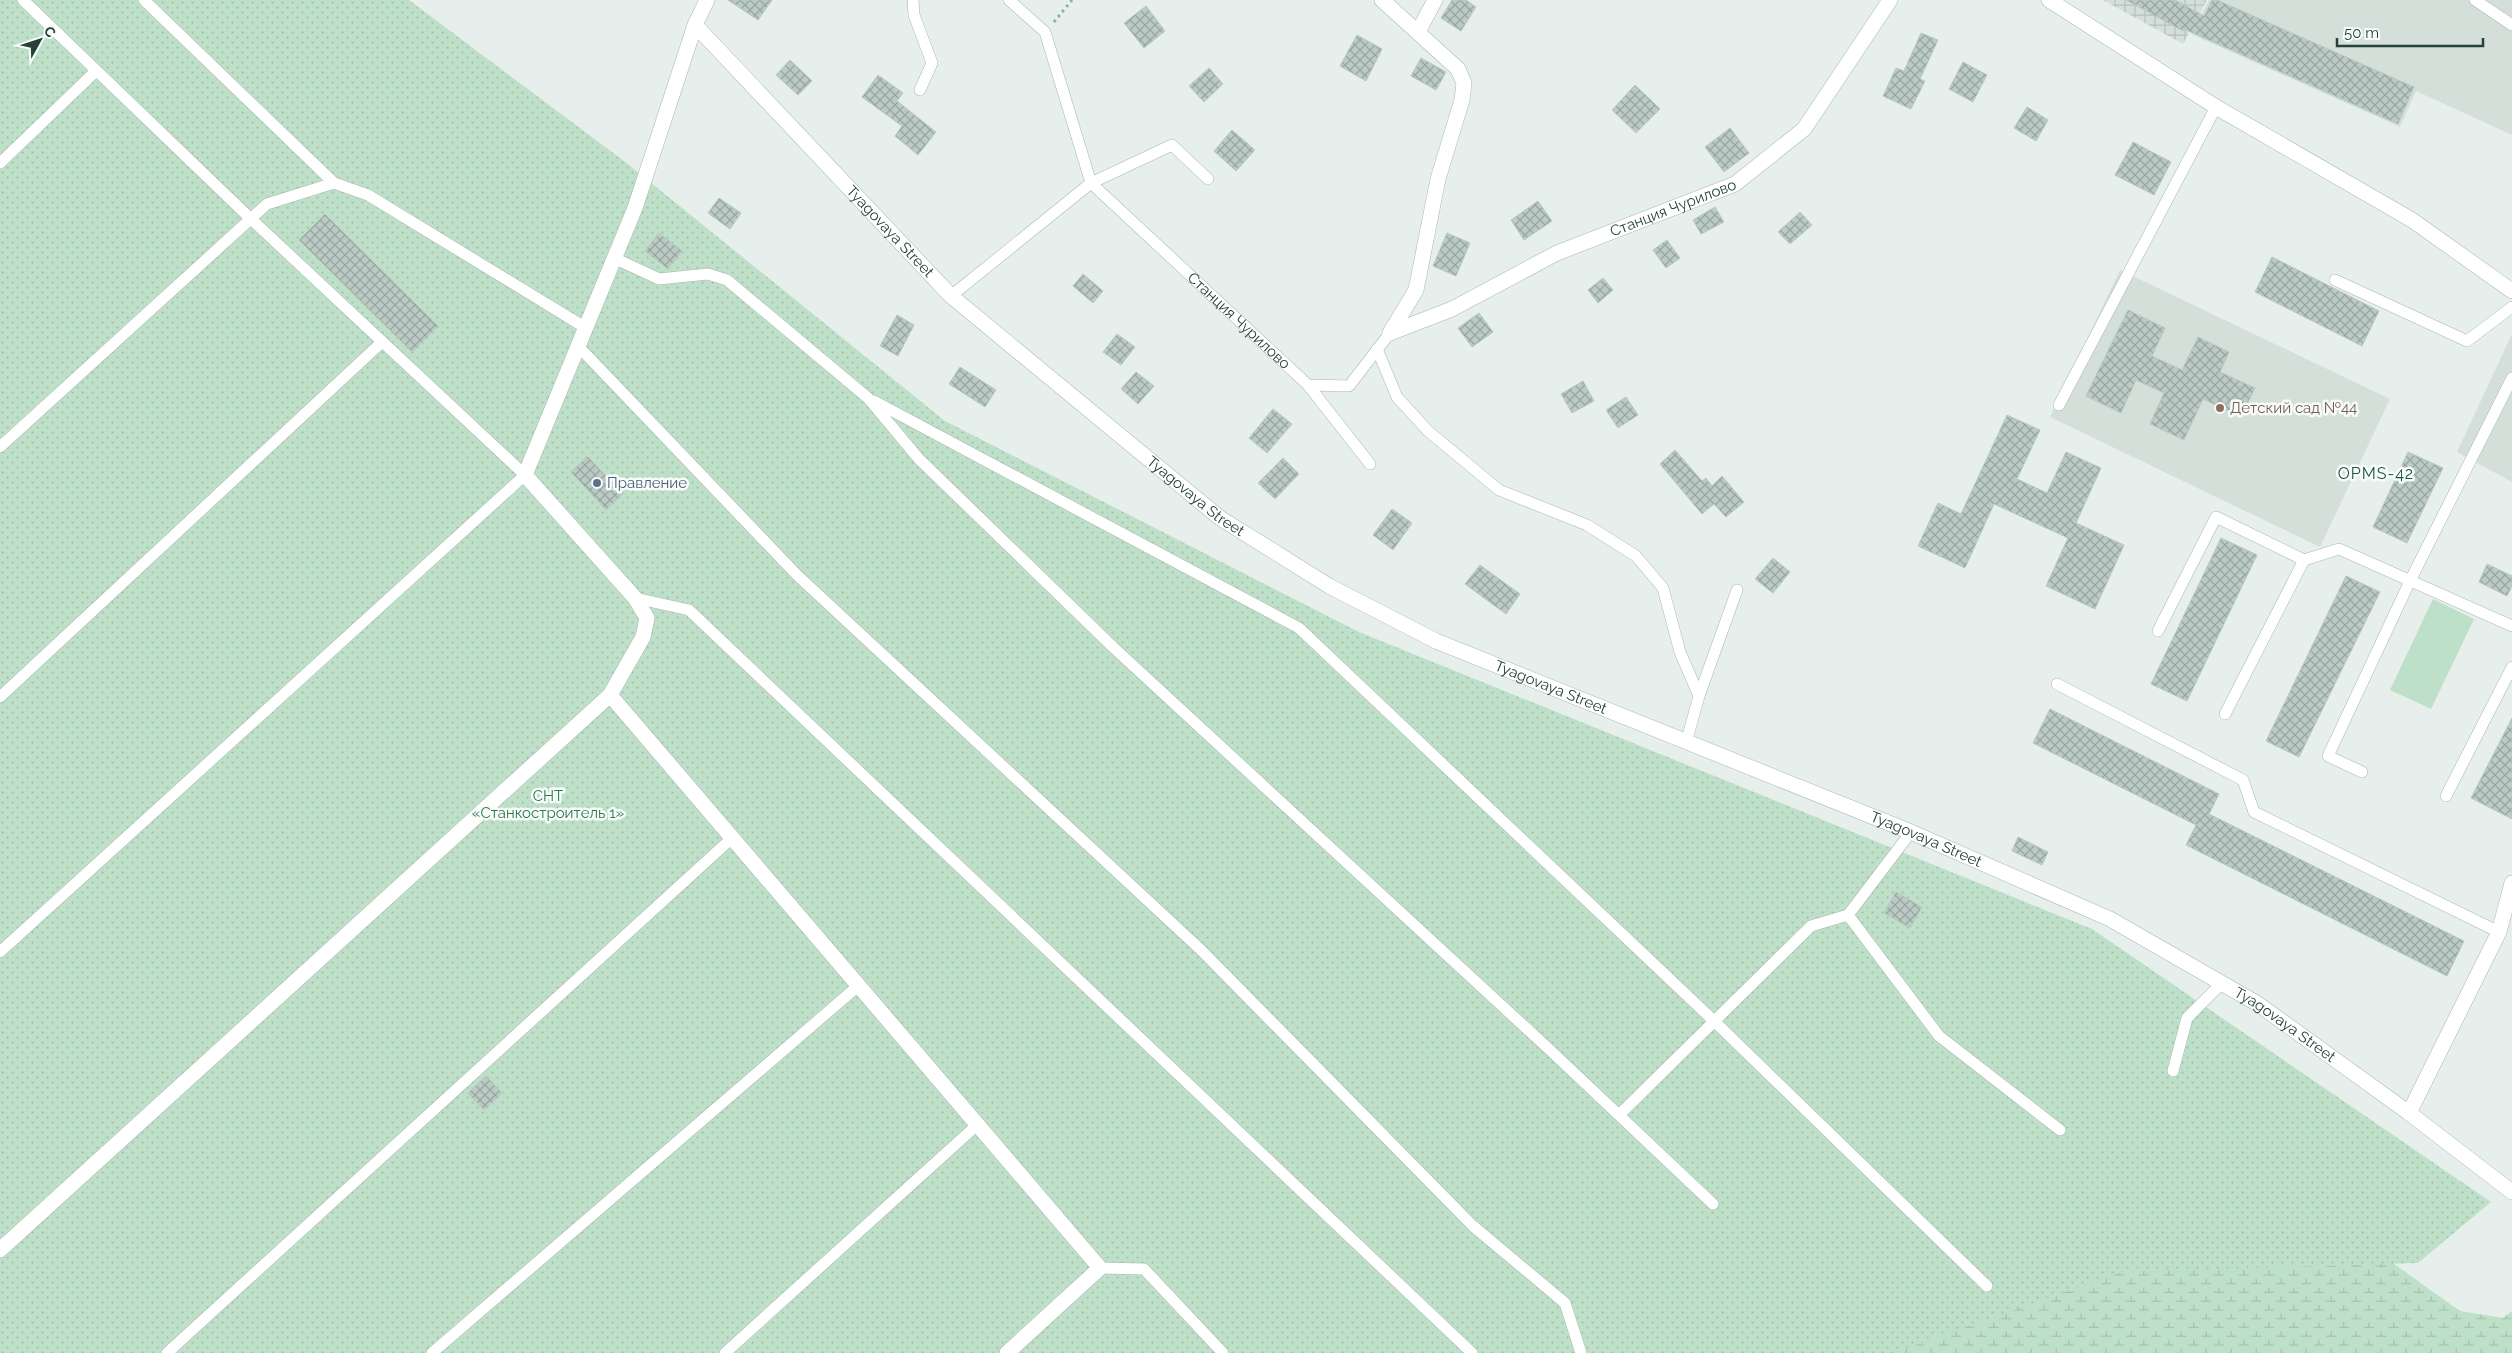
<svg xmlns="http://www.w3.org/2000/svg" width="2512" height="1353" font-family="Raleway,sans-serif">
  <defs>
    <pattern id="industrial-grid" width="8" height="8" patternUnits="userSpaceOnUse" patternTransform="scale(1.25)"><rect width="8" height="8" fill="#d4dfda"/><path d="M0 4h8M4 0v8" fill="none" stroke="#b6c1bc"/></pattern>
    <pattern id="wetland-marsh" width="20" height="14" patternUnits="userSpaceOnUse" patternTransform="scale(1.25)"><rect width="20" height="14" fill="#bfe0c8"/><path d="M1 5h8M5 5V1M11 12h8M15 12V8" fill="none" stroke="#a4c1ad"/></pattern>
    <pattern id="garden-dots" width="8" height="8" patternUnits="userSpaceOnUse" patternTransform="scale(1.25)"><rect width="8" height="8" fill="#bfe0c8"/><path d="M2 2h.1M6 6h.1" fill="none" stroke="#a4c1ad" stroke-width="1.8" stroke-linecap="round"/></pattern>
    <pattern id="building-cross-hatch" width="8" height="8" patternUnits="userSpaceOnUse" patternTransform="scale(1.25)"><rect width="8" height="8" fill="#bbcac4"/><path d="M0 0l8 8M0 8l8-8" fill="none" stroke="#98a6a0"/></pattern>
  </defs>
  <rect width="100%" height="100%" fill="#e6efeb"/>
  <g fill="#d4dfda">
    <path d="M2209 0H2512V135L2416 91 2400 127 2191 34Z"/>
    <path d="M2120 270 2390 399 2320 547 2050 417Z"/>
    <path d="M2512 334V482L2457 452Z"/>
  </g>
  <path fill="url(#industrial-grid)" d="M2103 0H2207L2183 44Z"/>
  <path fill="#bfe0c8" d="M2433 599 2474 619 2431 709 2390 690Z"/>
  <path fill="url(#wetland-marsh)" d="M2331 1219 2460 1311 2503 1318 2512 1311V1353H1650Z"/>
  <path fill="url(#garden-dots)" d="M0 0H409L624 161 945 421 1359 632 2092 929 2491 1202 2418 1263 2121 1272 1893 1353H0Z"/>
  <g fill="url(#building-cross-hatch)" stroke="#b8c9c2">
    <path d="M728 0H772L758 20Z"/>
    <path d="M1452 0H1466L1476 7 1461 31 1441 18Z"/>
    <path d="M2126 0H2175L2204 16 2212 0H2217L2414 87 2398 124 2184 29 2183 31Z"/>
    <path d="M1146 6 1165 31 1144 48 1124 23Z"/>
    <path d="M1921 33 1938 40 1920 79 1925 81 1911 109 1883 96 1896 68 1904 71Z"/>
    <path d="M1357 35 1382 49 1366 81 1340 66Z"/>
    <path d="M1421 58 1446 72 1436 90 1411 76Z"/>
    <path d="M790 60 812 81 798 95 776 75Z"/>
    <path d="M1963 62 1987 75 1973 102 1949 89Z"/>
    <path d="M1209 68 1223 84 1204 102 1189 86Z"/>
    <path d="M878 75 903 93 897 101 936 132 918 155 895 136 902 126 862 97Z"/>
    <path d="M1635 85 1660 109 1636 133 1612 110Z"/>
    <path d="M2027 107 2048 120 2036 141 2014 128Z"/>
    <path d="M1730 128 1749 153 1724 172 1705 147Z"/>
    <path d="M1232 130 1255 150 1236 171 1214 151Z"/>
    <path d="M2133 142 2171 162 2154 195 2115 175Z"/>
    <path d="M719 198 741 213 730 229 708 213Z"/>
    <path d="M1538 201 1552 221 1524 240 1511 220Z"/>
    <path d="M1715 207 1724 222 1701 234 1693 220Z"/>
    <path d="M1800 212 1812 225 1790 244 1778 232Z"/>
    <path d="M325 214 438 326 412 352 299 240Z"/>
    <path d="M659 233 682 251 668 269 645 251Z"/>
    <path d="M1447 233 1470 243 1456 276 1433 266Z"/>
    <path d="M1667 240 1680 258 1666 268 1653 250Z"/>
    <path d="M2272 257 2379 311 2362 346 2255 292Z"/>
    <path d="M1083 274 1103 291 1093 303 1073 286Z"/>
    <path d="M1603 278 1613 290 1598 303 1588 290Z"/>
    <path d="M2128 310 2165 328 2152 356 2182 370 2198 337 2229 352 2220 372 2255 388 2241 417 2203 399 2184 440 2150 424 2164 393 2136 380 2121 413 2086 396Z"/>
    <path d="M1479 313 1493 332 1472 347 1458 328Z"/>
    <path d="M897 315 914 325 898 356 880 346Z"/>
    <path d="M1117 334 1135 347 1121 365 1103 352Z"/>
    <path d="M960 367 996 390 985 407 949 384Z"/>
    <path d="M1136 372 1154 386 1138 404 1121 389Z"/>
    <path d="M1583 381 1594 401 1572 413 1561 394Z"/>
    <path d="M1626 397 1638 415 1618 428 1606 410Z"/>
    <path d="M1273 409 1292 424 1267 453 1249 438Z"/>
    <path d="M2007 415 2040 430 2017 479 2047 493 2066 452 2101 468 2076 523 2124 545 2095 609 2046 586 2068 538 1994 504 1965 568 1918 546 1938 503 1961 514Z"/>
    <path d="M1675 450 1702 481 1706 478 1712 486 1722 476 1744 502 1726 517 1714 504 1702 514 1660 464Z"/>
    <path d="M2408 452 2443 468 2407 543 2373 527Z"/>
    <path d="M587 456 623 494 606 510 571 472Z"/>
    <path d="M1283 458 1299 474 1275 499 1258 483Z"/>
    <path d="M1392 509 1412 523 1393 550 1373 535Z"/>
    <path d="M2221 538 2257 555 2187 701 2151 684Z"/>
    <path d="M1773 558 1790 572 1773 593 1755 579Z"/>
    <path d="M2487 564 2512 576V586L2507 596 2479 582Z"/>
    <path d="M1480 565 1520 594 1506 614 1465 584Z"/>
    <path d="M2346 576 2380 592 2299 757 2266 741Z"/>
    <path d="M2050 709 2219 794 2209 814 2464 941 2447 976 2186 845 2196 825 2033 743Z"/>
    <path d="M2512 718V819L2471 798Z"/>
    <path d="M2018 837 2048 852 2042 865 2012 851Z"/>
    <path d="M1896 892 1922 907 1910 928 1884 913Z"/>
    <path d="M486 1076 502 1093 484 1110 468 1093Z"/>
  </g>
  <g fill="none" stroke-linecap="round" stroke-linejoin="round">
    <g stroke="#a8b8b2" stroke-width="12">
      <g id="lane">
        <path d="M144 0 334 183"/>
        <path d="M913 0 914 15 932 63 920 90"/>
        <path d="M2475 0 2512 25"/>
        <path d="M0 163 96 71"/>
        <path id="s1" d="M1208 179 1172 145 1091 183 1308 385 1349 386 1390 333"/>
        <path d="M614 258 659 279 708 274 727 280 868 398 919 459 1114 648 1551 1051 1713 1204"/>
        <path d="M2335 280 2467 341 2512 307"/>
        <path d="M951 296 1091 183 1045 32 1009 0"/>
        <path d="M578 346 797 575 1201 950 1473 1226 1565 1303 1581 1353"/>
        <path d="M1377 349 1397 397 1428 431 1499 490 1587 525 1636 556 1663 588 1680 652 1699 696 1686 743"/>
        <path d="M1308 385 1370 464"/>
        <path d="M874 401 1299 628 1714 1021 1987 1286"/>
        <path d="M2059 405 2216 107"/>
        <path d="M0 447 267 204 334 183 368 195 586 328"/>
        <path d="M635 598 689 610 1472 1353"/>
        <path d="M2158 631 2216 517 2304 560"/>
        <path d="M2057 684 2243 780 2254 812 2499 932"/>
        <path d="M1699 696 1737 590"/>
        <path d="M0 697 382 342"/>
        <path d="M2225 714 2304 560 2339 549 2512 626"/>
        <path d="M2362 772 2328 756 2410 581 2512 378"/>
        <path d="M2446 796 2512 667"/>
        <path d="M1848 915 1939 1036 2060 1130"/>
        <path d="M0 952 525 475 251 219 23 0"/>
        <path d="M2173 1071 2187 1018 2222 983"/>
        <path d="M1619 1115 1811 926 1848 915 1911 832"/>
        <path d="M1100 1268 1144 1269 1223 1353"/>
        <path d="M167 1353 732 838"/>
        <path d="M432 1353 858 986"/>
        <path d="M725 1353 977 1125"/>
      </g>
    </g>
    <g stroke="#a8b8b2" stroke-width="16">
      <g id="street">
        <path d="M1382 0 1458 69 1464 83 1462 100 1438 179 1416 290 1390 333"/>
        <path d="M2049 0 2216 107 2412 220 2512 291"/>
        <path id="s2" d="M695 25 951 296 1220 518 1329 586 1436 641 1911 832 2110 919 2258 1004 2409 1113 2512 1192"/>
        <path d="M1418 32 1435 0"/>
        <path id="s3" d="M1390 333 1452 309 1557 253 1735 184 1804 129 1890 0"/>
        <path d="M610 695 1100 1268 1007 1353"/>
        <path d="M2409 1113 2499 932 2512 883"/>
        <path d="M0 1250 610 695 643 637 647 618 635 598 525 475 635 208 695 25 707 0"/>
      </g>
    </g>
    <path stroke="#86b3a5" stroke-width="3" stroke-dasharray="2.5 4" stroke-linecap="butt" d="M1054 22 1072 0"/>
    <use href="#lane" stroke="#fff" stroke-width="11"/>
    <use href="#street" stroke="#fff" stroke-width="15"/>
  </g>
  <circle fill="#8d6e63" stroke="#f7fbf9" stroke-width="2" cx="2220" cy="408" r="5"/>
  <circle fill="#5c6f8a" stroke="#f7fbf9" stroke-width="2" cx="597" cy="483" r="5"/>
  <g text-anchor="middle" stroke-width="5" stroke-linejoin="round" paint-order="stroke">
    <g font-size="15" fill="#24423a" stroke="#f7fbf9">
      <text dy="5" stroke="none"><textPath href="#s3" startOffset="310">Станция Чурилово</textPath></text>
      <text dy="5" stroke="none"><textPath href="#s2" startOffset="284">Tyagovaya Street</textPath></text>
      <text dy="5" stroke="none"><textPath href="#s1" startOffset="341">Станция Чурилово</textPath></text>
      <text dy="5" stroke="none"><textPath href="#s2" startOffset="689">Tyagovaya Street</textPath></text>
      <text dy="5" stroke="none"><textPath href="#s2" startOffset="1094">Tyagovaya Street</textPath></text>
      <text dy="5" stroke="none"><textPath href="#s2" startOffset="1499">Tyagovaya Street</textPath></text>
      <text dy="5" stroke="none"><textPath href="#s2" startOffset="1904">Tyagovaya Street</textPath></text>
    </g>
    <g font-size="15" fill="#785e54" stroke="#f7fbf9" text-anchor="start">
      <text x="2230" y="413">Детский сад №44</text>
    </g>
    <g font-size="15" fill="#4e5e75" stroke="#f7fbf9" text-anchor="start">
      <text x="607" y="488">Правление</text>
    </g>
    <g font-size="15" fill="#2d7a4b" stroke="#f7fbf9">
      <text x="548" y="801">СНТ<tspan x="548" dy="17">«Станкостроитель 1»</tspan></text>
    </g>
    <g font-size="16" letter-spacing="1" fill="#1f5548" stroke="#f7fbf9">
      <text x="2376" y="479">OPMS-42</text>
    </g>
  </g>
  <g transform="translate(40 40) rotate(50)" stroke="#f7fbf9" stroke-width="4" paint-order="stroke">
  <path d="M0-4L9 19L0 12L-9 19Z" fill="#24423a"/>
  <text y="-8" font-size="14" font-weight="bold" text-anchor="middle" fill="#24423a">С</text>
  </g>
  <path d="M2337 38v8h146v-8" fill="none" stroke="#24423a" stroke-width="2.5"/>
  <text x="2344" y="38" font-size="15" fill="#24423a" stroke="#f7fbf9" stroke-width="4" paint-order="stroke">50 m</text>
</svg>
